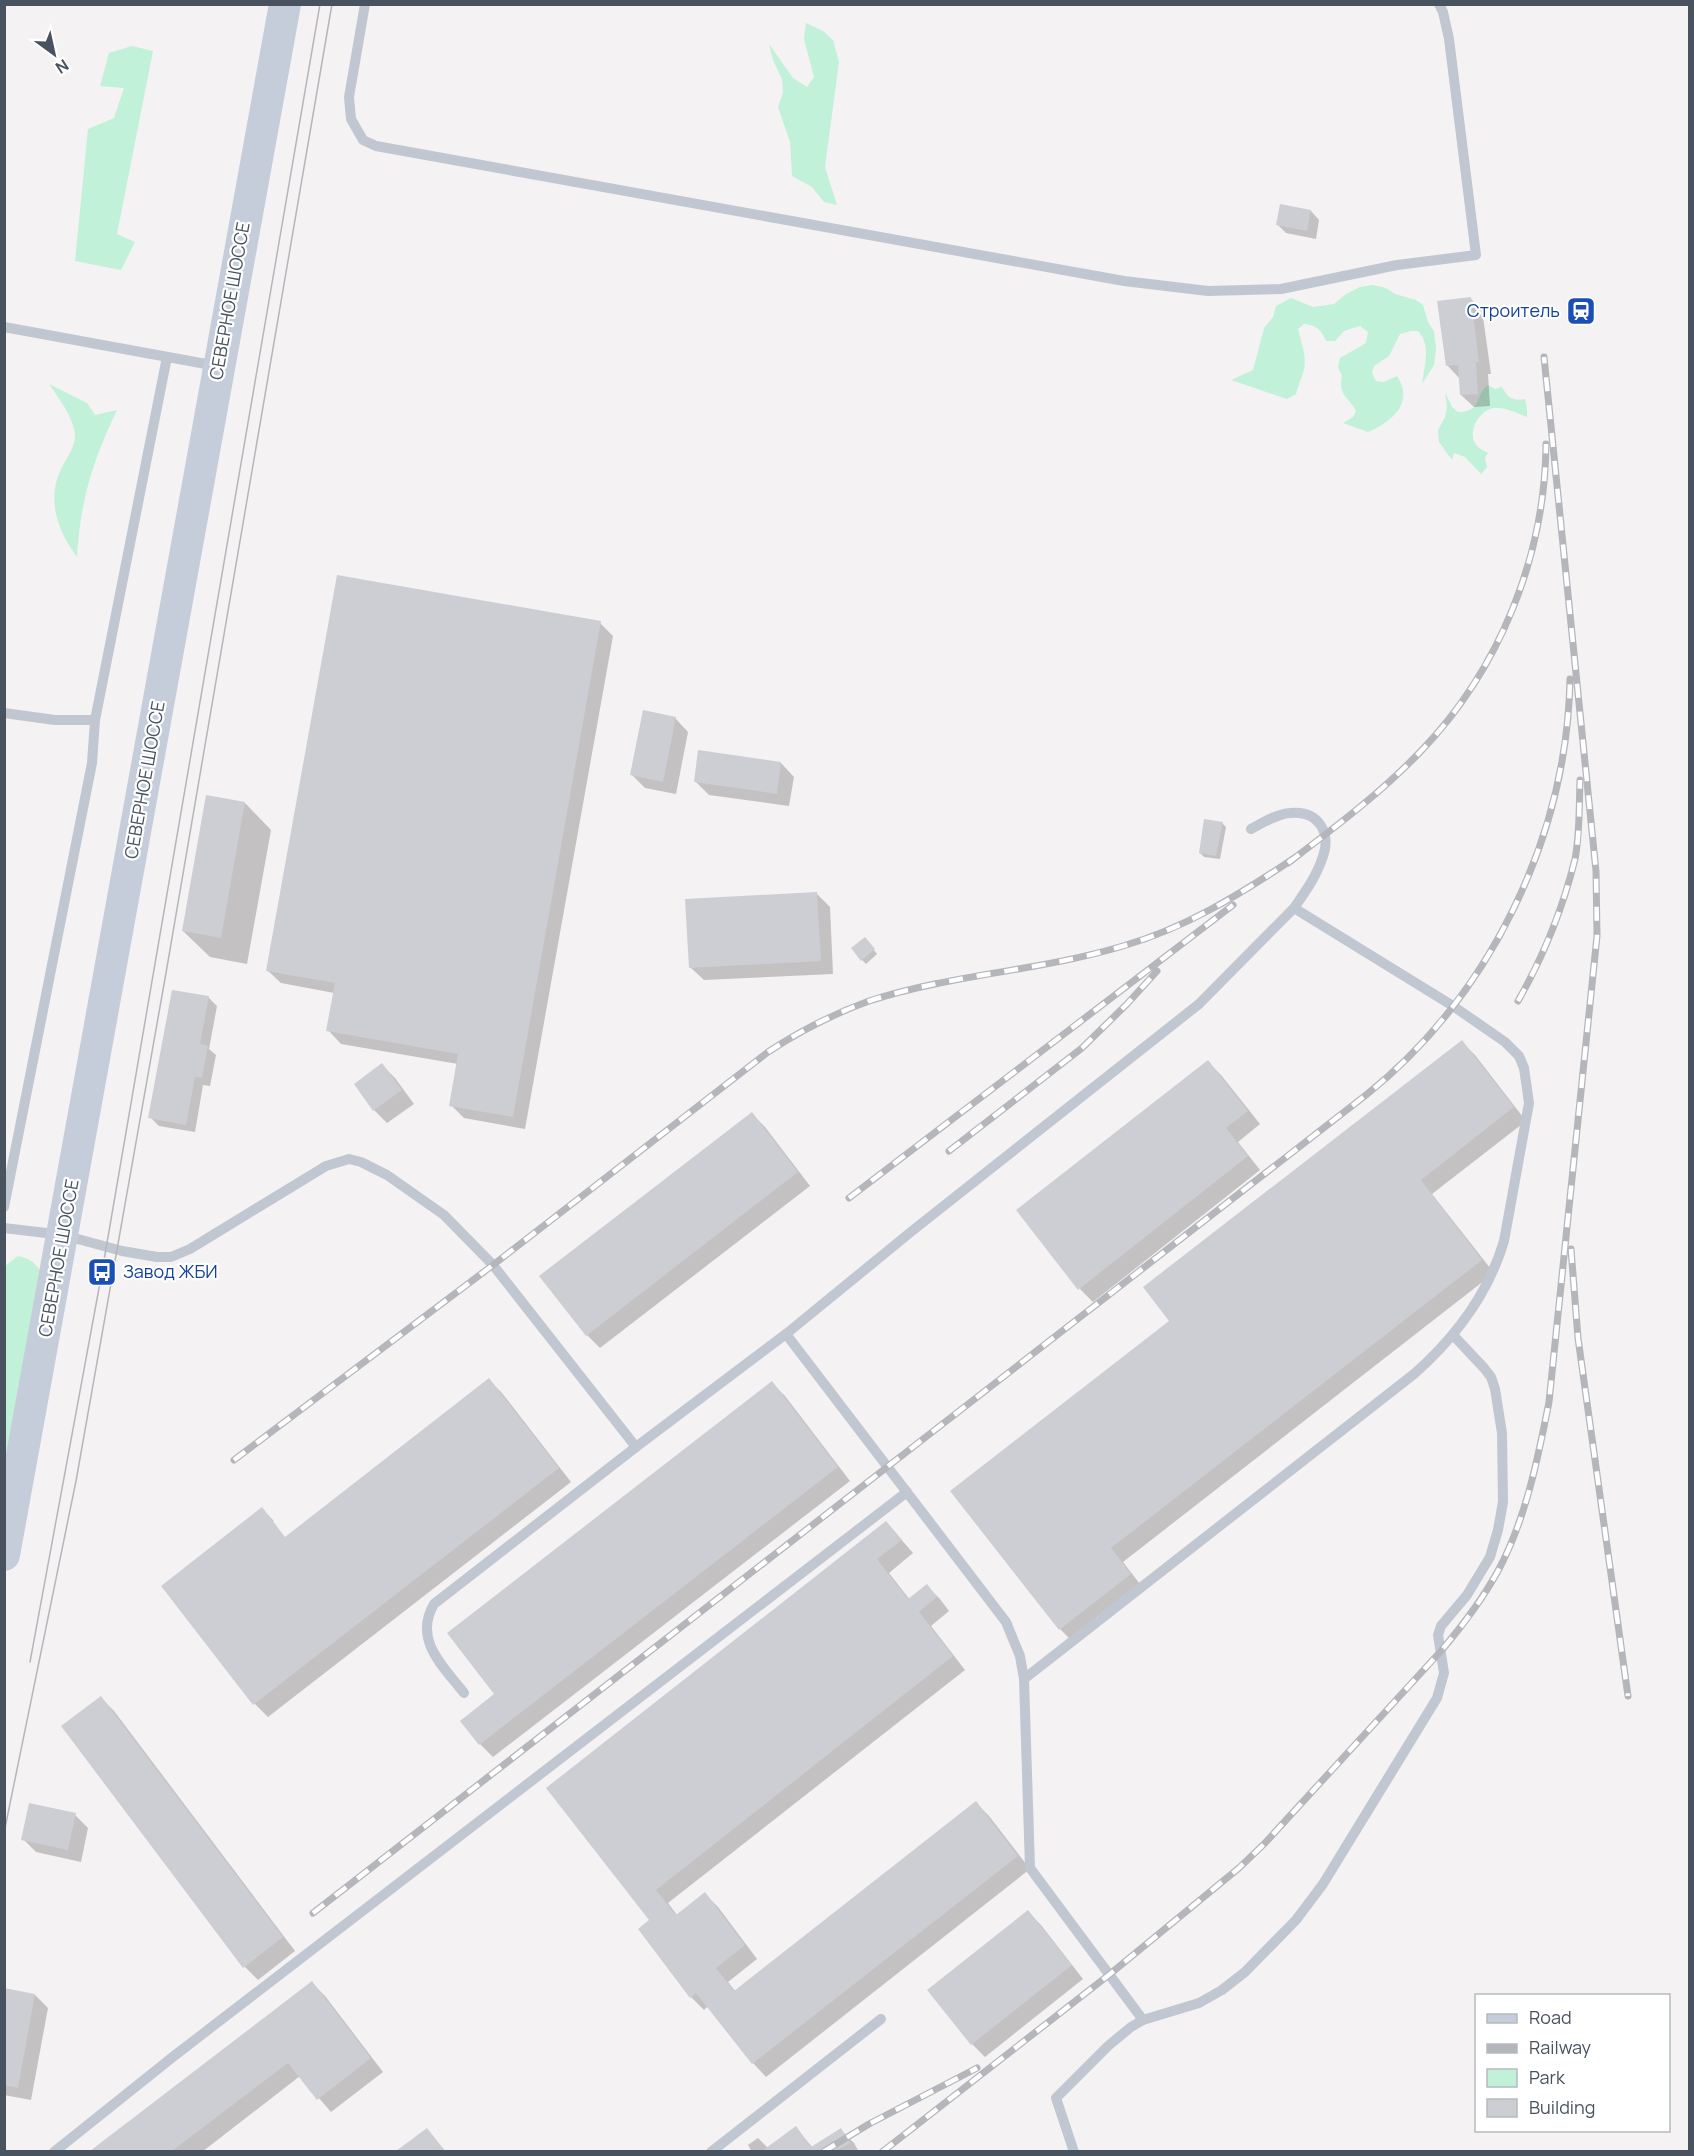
<svg xmlns="http://www.w3.org/2000/svg" width="1694" height="2156" font-family="Manrope,sans-serif">
  <rect width="100%" height="100%" fill="#f4f2f2"/>
  <g fill="#c2f1da">
    <path d="M806 23 823 31 833 40 839 62 825 167 837 205 824 202 812 187 792 176 790 142 778 107 783 93 782 79 773 60 769 44 793 78 807 87 814 77 804 39Z"/>
    <path d="M132 46 153 51 117 234 135 242 121 270 75 261 88 129 114 118 124 88 100 86 109 53Z"/>
    <path d="M1373 285 1386 288 1395 294 1416 300 1423 305 1428 322 1434 331 1436 349 1434 365 1422 384C1424 366 1432 346 1418 331H1411L1400 334 1389 356 1374 366 1372 373 1376 381 1384 382 1397 376C1415 403 1391 422 1368 432L1343 423 1353 417 1356 411C1348 396 1338 396 1342 376L1338 367 1340 358 1366 343 1368 332 1360 326 1344 331 1335 341H1326C1321 329 1316 325 1304 324L1298 329C1301 342 1307 356 1304 370 1302 378 1298 385 1296 394L1287 399 1231 380 1253 370 1264 328 1273 317 1276 306 1291 298 1313 307 1334 304 1346 294 1360 287Z"/>
    <path d="M49 384 87 403 95 415 117 410C93 460 80 501 77 557 57 530 46 499 62 467 67 457 74 449 75 437 76 421 58 397 49 384Z"/>
    <path d="M1488 385 1495 389 1502 387C1508 398 1512 401 1525 399L1527 408V417C1516 413 1506 407 1494 408 1481 410 1469 427 1474 441 1476 447 1482 450 1488 453L1485 458 1487 467 1481 474 1465 457 1454 453 1452 460 1439 442 1438 430 1445 417 1447 407 1445 392 1452 407 1458 412C1483 412 1474 395 1488 385Z"/>
    <path d="M18 1256C32 1259 37 1264 43 1277L5 1492V1266Z"/>
  </g>
  <g fill="#0003">
    <path d="M1311 211 1319 220 1316 239 1286 233 1278 225Z"/>
    <path d="M1470 298 1482 310 1491 374H1488L1490 406 1474 407 1461 395 1460 379 1447 365Z"/>
    <path d="M600 623 613 636 525 1129 464 1118 451 1105 458 1064 341 1044 328 1030 334 993 281 983 267 970Z"/>
    <path d="M675 718 688 732 676 794 645 788 631 774Z"/>
    <path d="M781 763 794 777 789 806 709 795 696 782Z"/>
    <path d="M245 803 271 830 247 964 210 957 183 931Z"/>
    <path d="M1222 823 1226 827 1220 859 1204 857 1200 853Z"/>
    <path d="M817 894 830 907 833 974 704 980 690 967Z"/>
    <path d="M868 943 877 954 866 964 862 960Z"/>
    <path d="M208 997 217 1006 209 1049 216 1055 210 1086 203 1085 195 1132 159 1126 150 1117Z"/>
    <path d="M1462 1042 1475 1055 1526 1121 1432 1194 1494 1273 1123 1562 1143 1588 1073 1642 1060 1629 952 1491 1171 1321Z"/>
    <path d="M1208 1062 1221 1075 1260 1124 1238 1142 1260 1170 1093 1302 1080 1289Z"/>
    <path d="M382 1065 395 1078 414 1104 387 1123 374 1110Z"/>
    <path d="M752 1114 765 1127 810 1186 600 1348 587 1335 541 1276Z"/>
    <path d="M489 1380 502 1393 571 1482 268 1717 255 1704 163 1586 262 1509 274 1521H271L288 1543Z"/>
    <path d="M772 1383 785 1396 850 1481 493 1757 480 1744 496 1695Z"/>
    <path d="M886 1522 913 1553 889 1573 910 1600 927 1586 940 1599 949 1611 931 1626 965 1670 668 1903 677 1915 705 1894 718 1907 757 1959 728 1982 736 1992 976 1803 989 1816 1030 1869 766 2077 753 2063 708 2006 704 2010 691 1997 652 1920 548 1788Z"/>
    <path d="M101 1698 114 1711 295 1951 258 1980 245 1967Z"/>
    <path d="M75 1815 88 1828 81 1862 36 1852 23 1839Z"/>
    <path d="M1028 1912 1041 1925 1083 1979 985 2057 972 2044 929 1990Z"/>
    <path d="M312 1983 325 1996 383 2072 331 2112 300 2076 202 2152H92Z"/>
    <path d="M4 1990 35 1995 48 2008 31 2100 4 2095Z"/>
    <path d="M796 2128 813 2148 841 2130 854 2143 859 2152H752L748 2145 758 2138 768 2148Z"/>
    <path d="M427 2130 446 2152H399Z"/>
  </g>
  <g fill="#ccced4">
    <path d="M1280 204 1311 210 1307 231 1276 225Z"/>
    <path d="M1471 297 1479 362H1476L1478 394 1460 395 1458 365 1446 366 1437 301Z"/>
    <path d="M337 575 601 621 513 1117 449 1106 458 1054 326 1031 335 983 266 971Z"/>
    <path d="M643 710 676 717 663 782 630 775Z"/>
    <path d="M698 750 781 762 777 794 694 782Z"/>
    <path d="M206 795 245 802 221 938 182 931Z"/>
    <path d="M1204 819 1223 822 1216 856 1199 853Z"/>
    <path d="M817 892 821 961 689 968 685 899Z"/>
    <path d="M865 937 875 949 861 961 851 948Z"/>
    <path d="M172 990 209 996 200 1044 208 1046 202 1078 195 1077 186 1125 148 1118Z"/>
    <path d="M1462 1040 1514 1107 1421 1180 1482 1260 1111 1548 1131 1574 1059 1630 950 1491 1169 1321 1143 1287Z"/>
    <path d="M1208 1060 1248 1111 1226 1128 1248 1156 1078 1290 1016 1210Z"/>
    <path d="M382 1063 402 1090 373 1111 354 1084Z"/>
    <path d="M752 1112 798 1172 586 1336 539 1276Z"/>
    <path d="M489 1378 559 1468 253 1705 161 1586 262 1507 285 1537Z"/>
    <path d="M772 1381 838 1467 479 1745 460 1721 494 1694 447 1633Z"/>
    <path d="M886 1521 902 1540 877 1559 908 1599 927 1584 937 1597 919 1612 953 1656 656 1890 676 1915 705 1892 745 1945 716 1968 734 1991 976 1801 1018 1856 752 2064 696 1993 690 1998 638 1929 649 1920 546 1788Z"/>
    <path d="M101 1696 283 1937 243 1968 61 1726Z"/>
    <path d="M29 1803 76 1813 68 1850 21 1840Z"/>
    <path d="M1028 1910 1072 1965 971 2045 927 1990Z"/>
    <path d="M312 1981 371 2058 317 2100 288 2063 172 2151H90Z"/>
    <path d="M4 1988 35 1994 18 2088 4 2085Z"/>
    <path d="M796 2126 811 2147 841 2128 850 2143 836 2151H762Z"/>
    <path d="M427 2128 445 2151H396Z"/>
  </g>
  <g fill="none" stroke-linecap="round" stroke-linejoin="round">
    <g stroke="#c0c7d1" stroke-width="10">
      <path d="M365 4 349 97 351 119 363 140 376 146 1124 281 1208 291 1281 289 1397 265 1476 255 1449 39 1443 12 1439 4"/>
      <path d="M4 327 217 366"/>
      <path d="M4 713 55 720H95"/>
      <path d="M1251 829C1262 823 1276 814 1290 813 1319 810 1332 833 1322 859 1316 877 1305 892 1294 908"/>
      <path d="M4 1207 92 763 95 720 167 357"/>
      <path d="M4 1228 63 1235 122 1251 157 1257H171L190 1249 326 1166 349 1159 361 1162 387 1175 444 1215 493 1265 636 1447 786 1334 912 1231 1199 1004 1294 908 1453 1006 1505 1042 1519 1056 1524 1068 1529 1103 1504 1241C1488 1295 1456 1337 1414 1374L1024 1679"/>
      <path d="M786 1334 1006 1622 1020 1656 1024 1679 1030 1868 1143 2020"/>
      <path d="M464 1693C443 1666 413 1640 434 1604L636 1447"/>
      <path d="M54 2152 174 2056 907 1492"/>
      <path d="M711 2152 881 2019"/>
      <path d="M1074 2152 1056 2098 1108 2046 1131 2027 1143 2020 1199 2003 1222 1990 1245 1972 1296 1920 1323 1884 1437 1698 1444 1673 1438 1635 1441 1626 1467 1595 1490 1557 1498 1530 1503 1502 1502 1433 1495 1389 1491 1377 1484 1368 1453 1335"/>
    </g>
    <path stroke="#c5cddb" stroke-width="32" d="M4 1555 285 4"/>
    <g stroke="#b4b6bc" stroke-width="1.5">
      <path d="M30 1662 102 1272 320 4"/>
      <path d="M4 1833 76 1481 166 973 332 4"/>
    </g>
    <g stroke="#b4b6bc" stroke-width="7">
      <g id="rail">
        <path d="M1288 863C1334 828 1381 793 1421 751 1499 670 1545 557 1546 444"/>
        <path d="M1518 1001C1543 957 1563 908 1575 859 1580 834 1579 806 1580 780"/>
        <path d="M949 1151 1082 1048 1127 1004 1157 971"/>
        <path d="M849 1198 1233 905"/>
        <path d="M1571 1249 1578 1338 1628 1696"/>
        <path d="M234 1460 493 1265 768 1052C800 1031 833 1014 869 1001 952 974 1040 971 1123 946 1185 928 1239 895 1293 859"/>
        <path d="M313 1913 1366 1095C1490 996 1567 837 1570 679"/>
        <path d="M823 2152 869 2124 977 2068"/>
        <path d="M882 2152 1110 1974 1239 1868 1265 1843 1441 1651C1463 1625 1483 1599 1499 1569 1526 1518 1538 1458 1549 1402L1597 936 1596 871 1544 357"/>
      </g>
    </g>
    <use href="#rail" stroke="#fff" stroke-width="4.5" stroke-dasharray="14" stroke-linecap="butt"/>
  </g>
  <defs>
    <g id="station-square" transform="scale(1.5)"><rect x="-9" y="-9" width="18" height="18" rx="4" fill="#1a4fb4" stroke="#fff"/><path d="M-3-6H3Q5-6 5-4V2Q5 4 3 4L4.5 6H3L1.5 4h-3L-3 6H-4.5L-3 4Q-5 4-5 2V-4Q-5-6-3-6ZM-3.5-4v3h7v-3ZM-3.5 1v1.5H-2V1ZM2 1v1.5H3.5V1Z" fill="#fff"/></g>
    <g id="bus-square" transform="scale(1.5)"><rect x="-9" y="-9" width="18" height="18" rx="4" fill="#1a4fb4" stroke="#fff"/><path d="M-5-6H5V4H4V6H2V4H-2V6H-4V4H-5ZM-3.5-4V0h7V-4ZM-3.5 1.2v1.5H-2V1.2ZM2 1.2v1.5H3.5V1.2Z" fill="#fff"/></g>
  </defs>
  <g fill-rule="evenodd">
    <use href="#station-square" x="1581" y="311"/>
    <use href="#bus-square" x="102" y="1272"/>
  </g>
  <g text-anchor="middle" stroke-width="4.5" stroke-linejoin="round" paint-order="stroke">
    <g font-size="18" fill="#495360" stroke="#fff">
      <text transform="translate(230 301) rotate(-80)" y="6">СЕВЕРНОЕ ШОССЕ</text>
      <text transform="translate(145 780) rotate(-80)" y="6">СЕВЕРНОЕ ШОССЕ</text>
      <text transform="translate(59 1258) rotate(-80)" y="6">СЕВЕРНОЕ ШОССЕ</text>
    </g>
    <g font-size="18" fill="#164399" stroke="#fff" text-anchor="end">
      <text x="1560" y="317">Строитель</text>
      <text x="123" y="1278" text-anchor="start">Завод ЖБИ</text>
    </g>
  </g>
  <rect width="1694" height="2156" fill="none" stroke="#495360" stroke-width="12"/>
  <rect x="1475" y="1994" width="195" height="138" fill="#ffffff" stroke="#b6babf" stroke-width="1.5"/>
  <rect x="1487" y="2014" width="30" height="9" fill="#c5cddb" stroke="#b6babf" stroke-width="1.5"/>
  <text x="1529" y="2024" font-size="18" fill="#495360">Road</text>
  <rect x="1487" y="2044" width="30" height="9" fill="#b4b6bc" stroke="#b6babf" stroke-width="1.5"/>
  <text x="1529" y="2054" font-size="18" fill="#495360">Railway</text>
  <rect x="1487" y="2069" width="30" height="18" fill="#c2f1da" stroke="#b6babf" stroke-width="1.5"/>
  <text x="1529" y="2084" font-size="18" fill="#495360">Park</text>
  <rect x="1487" y="2099" width="30" height="18" fill="#ccced4" stroke="#b6babf" stroke-width="1.5"/>
  <text x="1529" y="2114" font-size="18" fill="#495360">Building</text>
  <g transform="translate(54 54) rotate(147)" stroke="#ffffff" stroke-width="4.5" paint-order="stroke">
  <path d="M0-4.5L10 22L0 15L-10 22Z" fill="#495360"/>
  <text y="-9" font-size="16" font-weight="bold" text-anchor="middle" fill="#495360">N</text>
  </g>
</svg>
